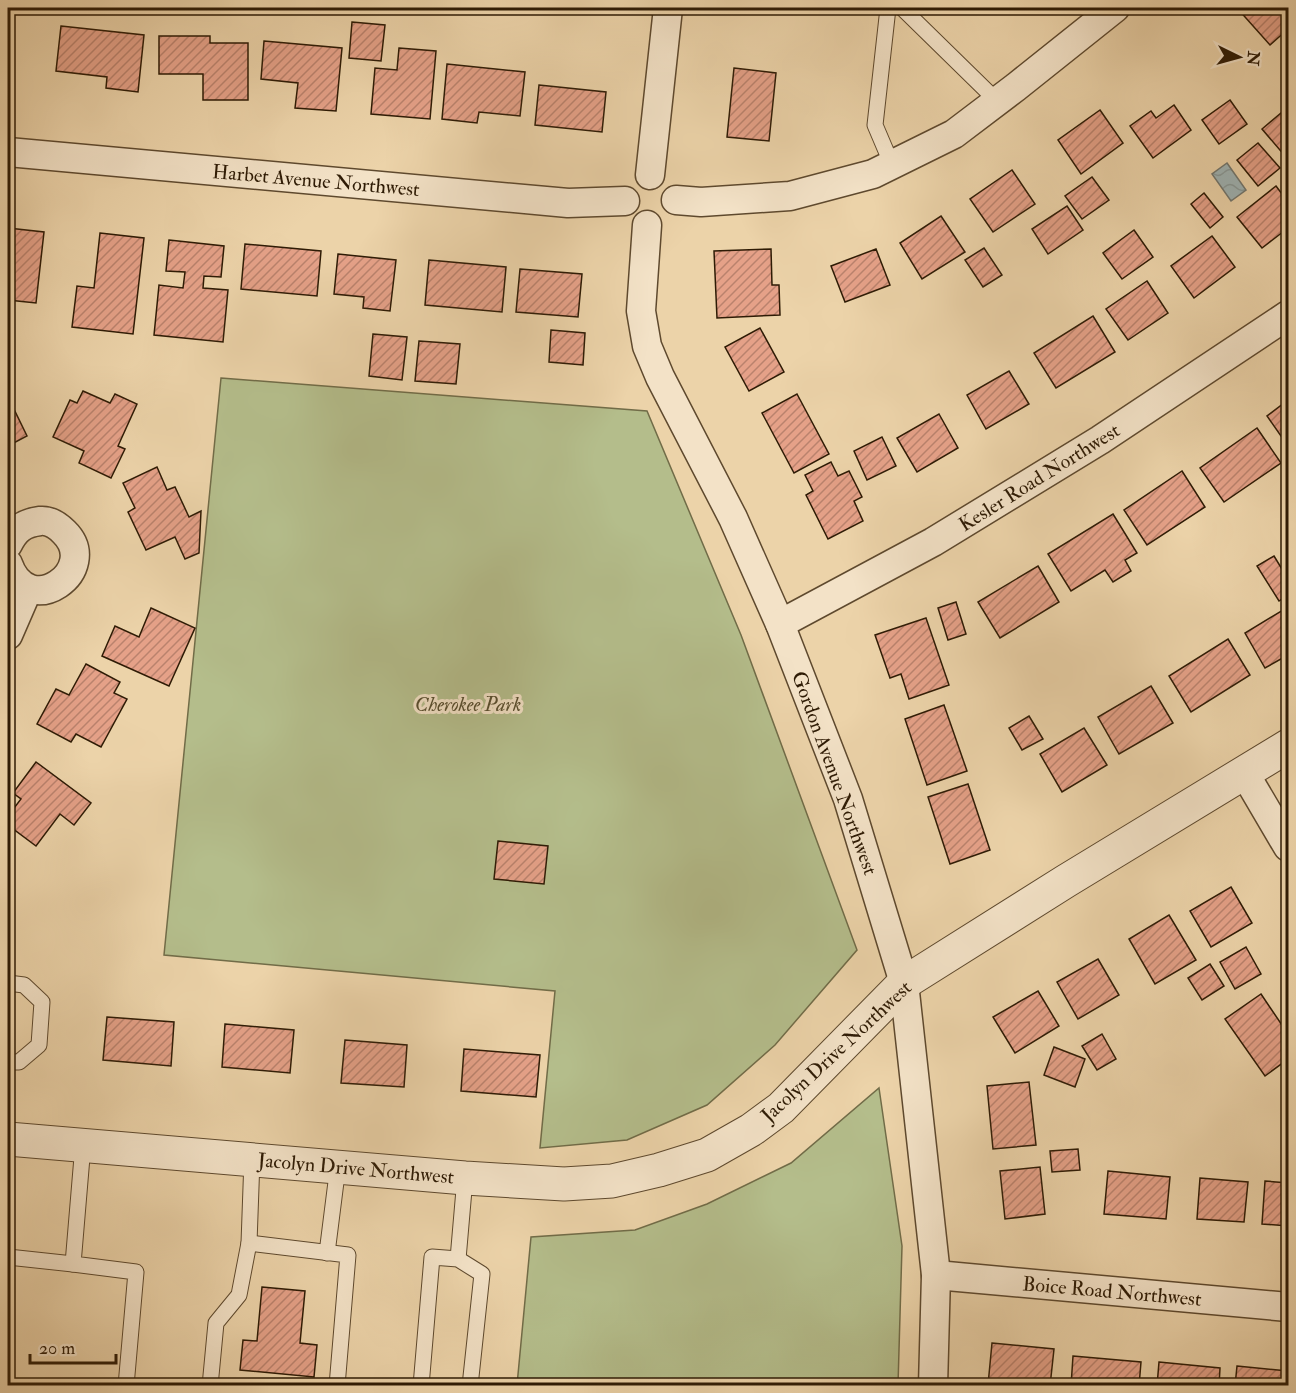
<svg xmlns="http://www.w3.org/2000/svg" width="1296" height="1393" font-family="'IM FELL Double Pica',serif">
  <defs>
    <pattern id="water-waves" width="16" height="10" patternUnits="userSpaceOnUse" patternTransform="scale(1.5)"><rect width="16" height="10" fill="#9fb4b5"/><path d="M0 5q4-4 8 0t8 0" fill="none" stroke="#899a9a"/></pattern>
    <pattern id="building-hatch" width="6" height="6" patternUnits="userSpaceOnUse" patternTransform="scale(1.5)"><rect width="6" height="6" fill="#e5a188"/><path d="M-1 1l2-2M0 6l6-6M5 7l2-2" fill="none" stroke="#ba826d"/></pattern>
  </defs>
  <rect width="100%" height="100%" fill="#ecd3a9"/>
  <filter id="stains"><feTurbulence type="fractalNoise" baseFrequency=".00333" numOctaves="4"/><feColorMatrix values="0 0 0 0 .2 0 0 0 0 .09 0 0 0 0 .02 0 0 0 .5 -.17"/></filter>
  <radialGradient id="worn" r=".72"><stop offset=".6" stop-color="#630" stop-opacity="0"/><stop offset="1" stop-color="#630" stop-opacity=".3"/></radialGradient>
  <g fill="#b4bd8b" stroke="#716c48" stroke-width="1.5">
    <path d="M221 378 647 411 741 635 857 950 775 1045 707 1105 627 1140 540 1148 555 991 164 955Z"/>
    <path d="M879 1088 902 1246 898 1385H517L531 1237 635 1230 707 1204 791 1163Z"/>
  </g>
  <path fill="url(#water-waves)" stroke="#72776f" stroke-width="1.5" d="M1227 163 1246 190 1231 201 1212 174Z"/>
  <g fill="url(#building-hatch)" stroke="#2e1b05" stroke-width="1.5">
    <path d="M1237 8H1288L1285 13 1288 16V29L1270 45Z"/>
    <path d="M352 22 385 25 381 61 349 58Z"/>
    <path d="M61 26 144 35 138 92 106 88 107 77 56 71Z"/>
    <path d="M159 36H210V43H248V100H203V74H159Z"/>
    <path d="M264 41 342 48 336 111 295 108 298 83 261 79Z"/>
    <path d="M399 48 436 51 430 119 371 114 375 68 397 70Z"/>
    <path d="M447 64 525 72 520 116 479 112 477 123 442 119Z"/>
    <path d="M734 68 776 73 769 141 727 137Z"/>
    <path d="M539 85 606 92 602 132 535 125Z"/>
    <path d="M1230 100 1247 124 1219 144 1202 120Z"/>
    <path d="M1174 105 1191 130 1153 158 1130 126 1151 111 1156 118Z"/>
    <path d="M1288 107V153L1285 156 1262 129Z"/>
    <path d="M1100 110 1123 143 1081 174 1058 140Z"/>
    <path d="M1258 143 1280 168 1258 186 1237 160Z"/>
    <path d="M1012 170 1035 204 993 232 970 199Z"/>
    <path d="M1092 177 1109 200 1082 219 1065 196Z"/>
    <path d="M1276 186 1288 202V228L1262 248 1237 217Z"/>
    <path d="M1204 193 1223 217 1210 228 1191 204Z"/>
    <path d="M1067 206 1083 230 1048 254 1032 229Z"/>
    <path d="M941 216 965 252 922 279 900 243Z"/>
    <path d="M8 228 44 232 36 303 8 300Z"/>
    <path d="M1134 230 1153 257 1122 279 1103 253Z"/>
    <path d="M100 233 144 238 133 334 72 327 77 286 94 288Z"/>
    <path d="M1212 236 1235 267 1194 298 1171 266Z"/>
    <path d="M169 240 224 246 221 277 204 276 203 288 228 290 223 342 154 335 159 285 183 288 185 272 166 271Z"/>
    <path d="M245 244 321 251 317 296 241 289Z"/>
    <path d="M984 248 1002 275 983 287 965 260Z"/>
    <path d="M771 249 772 285H779L780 315 717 318 714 251Z"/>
    <path d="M876 249 890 285 845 302 831 266Z"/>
    <path d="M338 254 396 260 390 311 363 308 364 297 334 294Z"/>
    <path d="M429 260 506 267 502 312 425 305Z"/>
    <path d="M520 269 582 274 578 317 516 312Z"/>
    <path d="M1147 281 1168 313 1128 340 1106 309Z"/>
    <path d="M1093 316 1115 352 1056 388 1034 353Z"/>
    <path d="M760 328 784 372 749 391 725 347Z"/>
    <path d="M551 330 585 333 583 365 549 362Z"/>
    <path d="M373 334 407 337 402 380 369 376Z"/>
    <path d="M419 341 460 344 456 384 415 381Z"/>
    <path d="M1009 371 1029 404 986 429 967 395Z"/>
    <path d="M83 391 110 403 115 394 137 404 118 446 125 449 111 478 79 463 84 451 53 437 70 400 77 403Z"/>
    <path d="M797 394 829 454 794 473 762 413Z"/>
    <path d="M1288 400V446L1267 416Z"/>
    <path d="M10 401 27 436 8 446V402Z"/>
    <path d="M939 414 958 448 917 472 897 438Z"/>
    <path d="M1257 428 1281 463 1224 502 1200 468Z"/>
    <path d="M882 437 896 466 867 480 854 451Z"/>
    <path d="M831 462 838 476 849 471 862 497 854 501 863 521 828 539 806 495 813 491 805 475Z"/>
    <path d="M157 467 167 490 175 487 189 517 201 511 199 553 185 559 175 537 146 550 128 512 135 508 123 483Z"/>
    <path d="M1182 471 1205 507 1147 545 1124 510Z"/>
    <path d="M1113 514 1137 553 1125 560 1131 571 1113 582 1105 570 1071 591 1048 554Z"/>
    <path d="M1274 556 1288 579V595L1279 601 1257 566Z"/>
    <path d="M1038 566 1059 602 1000 638 978 602Z"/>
    <path d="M956 602 966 634 948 640 938 608Z"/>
    <path d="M1288 607V655L1265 668 1245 633Z"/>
    <path d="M151 608 195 628 169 686 102 656 115 626 139 637Z"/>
    <path d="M926 618 949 685 909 699 901 674 890 678 875 635Z"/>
    <path d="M1228 639 1250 675 1191 712 1169 676Z"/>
    <path d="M86 664 120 682 114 693 127 699 101 747 76 734 71 742 37 724 56 689 69 695Z"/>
    <path d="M1151 686 1173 723 1119 754 1098 717Z"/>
    <path d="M944 705 967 771 927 785 905 719Z"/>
    <path d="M1029 716 1043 739 1022 750 1009 728Z"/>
    <path d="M1084 728 1107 765 1062 792 1040 754Z"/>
    <path d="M36 762 91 803 74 825 60 814 36 846 8 825V816L21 799 13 793Z"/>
    <path d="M968 784 990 850 950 864 928 797Z"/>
    <path d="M498 841 548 846 544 884 494 879Z"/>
    <path d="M1231 887 1252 923 1211 947 1190 911Z"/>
    <path d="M1169 915 1196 960 1155 984 1129 939Z"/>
    <path d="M1246 947 1261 974 1235 989 1220 962Z"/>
    <path d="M1098 959 1119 995 1078 1019 1057 982Z"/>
    <path d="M1210 964 1224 986 1202 1000 1188 978Z"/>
    <path d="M1038 991 1059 1026 1015 1053 993 1017Z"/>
    <path d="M1261 994 1288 1034V1059L1265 1076 1225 1019Z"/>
    <path d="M107 1017 174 1022 171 1066 103 1060Z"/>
    <path d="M225 1024 294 1030 290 1073 222 1067Z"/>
    <path d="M1102 1034 1116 1059 1097 1070 1082 1046Z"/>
    <path d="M345 1040 407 1045 404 1087 341 1083Z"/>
    <path d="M1054 1047 1085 1059 1075 1087 1044 1075Z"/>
    <path d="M464 1049 540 1055 536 1097 461 1091Z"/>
    <path d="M1029 1082 1036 1145 993 1149 987 1086Z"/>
    <path d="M1078 1149 1080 1170 1052 1172 1050 1151Z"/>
    <path d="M1040 1167 1045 1214 1005 1219 1000 1171Z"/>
    <path d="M1108 1171 1170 1177 1166 1219 1104 1214Z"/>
    <path d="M1200 1178 1248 1182 1244 1222 1197 1219Z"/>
    <path d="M1265 1181 1288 1183V1226L1262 1224Z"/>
    <path d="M262 1287 305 1291 300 1343 317 1345 314 1377 240 1370 243 1340 257 1341Z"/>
    <path d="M992 1343 1054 1349 1050 1386 988 1385Z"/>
    <path d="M1073 1356 1141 1362 1139 1386H1071Z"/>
    <path d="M1159 1362 1220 1368 1219 1386H1157Z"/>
    <path d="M1237 1366 1288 1371V1386H1235Z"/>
  </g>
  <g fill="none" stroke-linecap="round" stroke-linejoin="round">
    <g stroke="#5e492e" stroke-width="17">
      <g id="service">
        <path d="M888 8 875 125 892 165"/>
        <path d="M902 8 997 101"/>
        <path d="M8 983 24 985 42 1002 39 1045 19 1062H8"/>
        <path d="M83 1145 73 1264 136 1272 126 1386"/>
        <path d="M249 1243 348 1255 337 1386"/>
        <path d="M327 1253 338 1166"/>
        <path d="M8 1257 73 1264"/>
        <path d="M458 1259 465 1178"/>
        <path d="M210 1386 216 1323 239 1295 249 1243 252 1159"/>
        <path d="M421 1386 432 1257 458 1259 482 1274 470 1386"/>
      </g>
    </g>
    <g stroke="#5e492e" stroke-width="31">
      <g id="minor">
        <path d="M8 152 568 203 625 201"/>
        <path d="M650 175 668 8"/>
        <path d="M676 200 701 202 790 196 873 174 954 134 1016 87 1115 8"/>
        <path d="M647 225 641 311 647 346 660 377 733 518 780 624 848 799 904 983 936 1275 933 1386"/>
        <path d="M8 544C15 530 23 523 40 521 49 520 58 526 64 532 102 569 29 623 8 564"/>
        <path d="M780 624 933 542 1100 440 1288 315"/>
        <path d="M8 635 28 589"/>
        <path d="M1245 774 1288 847"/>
        <path d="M936 1275 1288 1307"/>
      </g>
    </g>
    <g stroke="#5e492e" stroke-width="35">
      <path id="tertiary" d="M8 1139 465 1178 564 1184 612 1181 659 1170 707 1155 751 1130 781 1108 904 983 1066 881 1288 746"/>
    </g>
    <use href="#service" stroke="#f3e2c7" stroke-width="15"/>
    <use href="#minor" stroke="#f3e2c7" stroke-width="28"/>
    <use href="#tertiary" stroke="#f3e2c7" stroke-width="33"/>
  </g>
  <g text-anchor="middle" stroke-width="6" stroke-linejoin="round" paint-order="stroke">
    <g font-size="20" fill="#2e1b05" stroke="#f3e2c7">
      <text transform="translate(316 180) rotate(5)" y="7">Harbet Avenue Northwest</text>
      <text transform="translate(1039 477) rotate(-32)" y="7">Kesler Road Northwest</text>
      <text transform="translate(835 773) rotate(70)" y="7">Gordon Avenue Northwest</text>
      <text transform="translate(836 1051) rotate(-43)" y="7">Jacolyn Drive Northwest</text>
      <text transform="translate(356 1168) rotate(5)" y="7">Jacolyn Drive Northwest</text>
      <text transform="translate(1112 1291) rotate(5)" y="7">Boice Road Northwest</text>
    </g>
    <g font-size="20" font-style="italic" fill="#564c2d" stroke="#f3e2c7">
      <text x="468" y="711">Cherokee Park</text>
    </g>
  </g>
  <rect width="1296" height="1393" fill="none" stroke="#ecd3a9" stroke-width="30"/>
  <rect x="9" y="9" width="1278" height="1375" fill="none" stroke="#2e1b05" stroke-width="3"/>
  <rect x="15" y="15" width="1266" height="1363" fill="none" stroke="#2e1b05" stroke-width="1.5"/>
  <g transform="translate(1239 57) rotate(95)" stroke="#f3e2c7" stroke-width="4.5" paint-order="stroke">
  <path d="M0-4.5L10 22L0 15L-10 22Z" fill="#2e1b05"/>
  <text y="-9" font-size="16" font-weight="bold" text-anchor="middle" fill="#2e1b05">N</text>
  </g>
  <path d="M30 1354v9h86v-9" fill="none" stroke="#2e1b05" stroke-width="3"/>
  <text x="39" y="1354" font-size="18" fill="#2e1b05" stroke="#f3e2c7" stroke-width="4.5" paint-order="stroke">20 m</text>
  <rect width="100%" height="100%" filter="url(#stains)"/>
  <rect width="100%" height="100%" fill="url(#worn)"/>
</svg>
